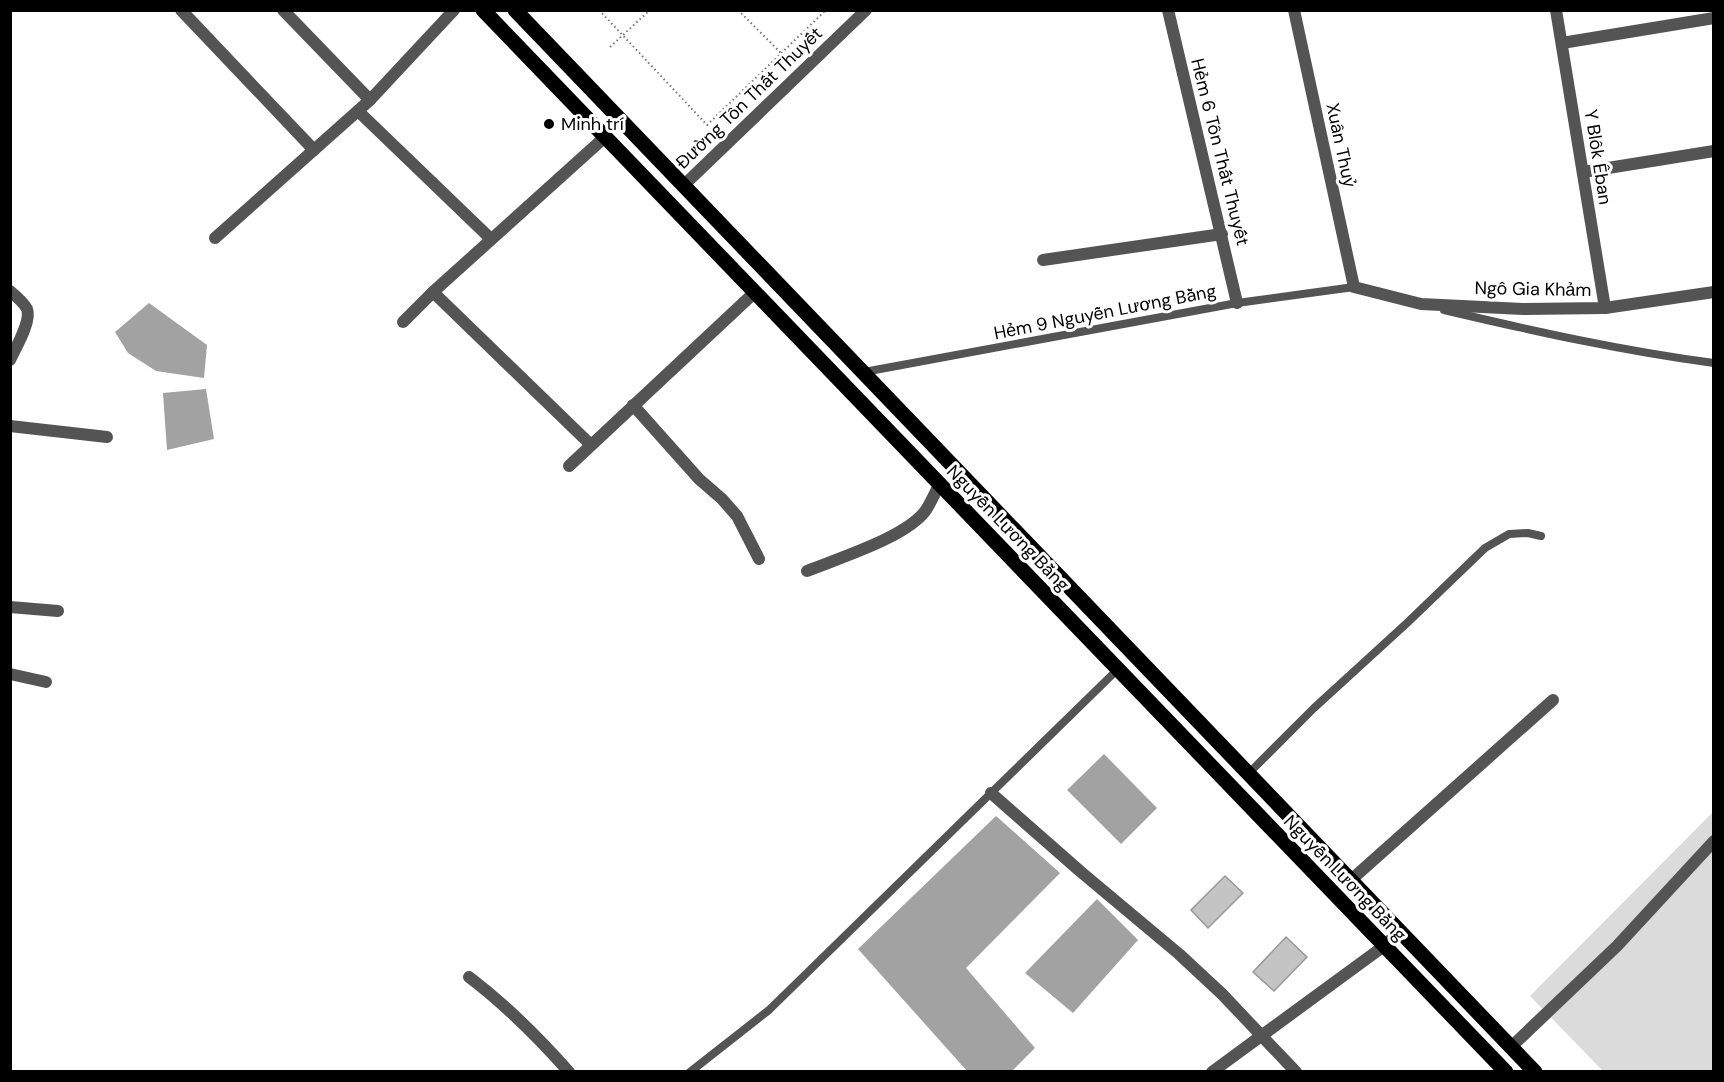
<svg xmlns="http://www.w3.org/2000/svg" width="1724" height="1082" font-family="'DM Sans',sans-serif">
  <rect width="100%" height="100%" fill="#fff"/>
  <path fill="#dbdbdb" d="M1713 812V1071H1603L1530 996Z"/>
  <g fill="#a2a2a2">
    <path d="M149 303 207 345 204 378 156 371 128 353 115 332Z"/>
    <path d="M206 389 214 439 167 450 163 393Z"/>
    <path d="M1104 754 1157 808 1121 844 1067 790Z"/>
    <path d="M996 816 1060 873 966 968 1035 1048 1012 1071H967L858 949Z"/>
    <path d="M1097 899 1138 940 1073 1013 1025 973Z"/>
  </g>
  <g fill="#c4c4c4" stroke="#989898" stroke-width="1.5">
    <path d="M1225 876 1243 893 1208 928 1191 910Z"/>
    <path d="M1286 937 1307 957 1274 991 1253 972Z"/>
  </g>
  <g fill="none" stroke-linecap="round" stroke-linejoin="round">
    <g stroke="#767676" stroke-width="2" stroke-dasharray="1.5 3" stroke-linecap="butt">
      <path d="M599 10 707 125 826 10"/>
      <path d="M738 10 781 53"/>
      <path d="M610 47 650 10"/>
    </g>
    <g stroke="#545454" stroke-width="8">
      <path d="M1444 310C1533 331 1623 351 1714 363"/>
      <path d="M864 372 1237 303 1354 287"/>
      <path d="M1248 774 1314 708 1407 623 1485 548 1509 534 1528 533 1541 536"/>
      <path d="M690 1072 769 1010 1117 670"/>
    </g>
    <g stroke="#545454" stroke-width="12">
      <path d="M181 10 314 150"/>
      <path d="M283 10 370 100"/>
      <path d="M1168 10 1237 303"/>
      <path d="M1294 10 1354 287 1421 304 1523 309 1605 308 1714 292"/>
      <path d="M1556 10 1605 308"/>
      <path d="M1562 43 1714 18"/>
      <path d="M358 111 491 239"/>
      <path d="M1583 172 1714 151"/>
      <path d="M683 186 866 10"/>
      <path d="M215 238 370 100 454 10"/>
      <path d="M1043 260 1222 234"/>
      <path d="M10 291C16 296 24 303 27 309 32 321 15 349 10 360"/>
      <path d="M403 322 433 292"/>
      <path d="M633 405 699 479 722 499 737 516 759 559"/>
      <path d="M10 426 107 437"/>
      <path d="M591 445 433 292 605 137"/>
      <path d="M569 466 754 293"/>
      <path d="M807 571C839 558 907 537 926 510 931 502 935 493 939 485"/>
      <path d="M10 607 58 611"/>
      <path d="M10 674 46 682"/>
      <path d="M991 793 1081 872 1179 954 1222 994 1296 1072"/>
      <path d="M1351 880 1553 700"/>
      <path d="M469 977C506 1005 538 1037 569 1072"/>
      <path d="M1511 1047 1617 946 1714 841"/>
      <path d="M1212 1072 1384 946 1399 932"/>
    </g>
    <g stroke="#000" stroke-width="15">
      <path d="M483 10 1506 1072"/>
      <path d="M515 10 1535 1072"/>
    </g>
  </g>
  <circle fill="#000" stroke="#fff" stroke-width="2" cx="549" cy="124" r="6"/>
  <g text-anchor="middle" stroke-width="6" stroke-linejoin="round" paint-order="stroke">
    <g font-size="18" fill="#000" stroke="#fff">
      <text transform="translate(749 98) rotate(-44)" y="6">Đường Tôn Thất Thuyết</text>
      <text transform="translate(1341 145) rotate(78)" y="6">Xuân Thuỷ</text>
      <text transform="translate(1220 152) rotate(76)" y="6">Hẻm 6 Tôn Thất Thuyết</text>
      <text transform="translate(1598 157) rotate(81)" y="6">Y Blôk Êban</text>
      <text transform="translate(1533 289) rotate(1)" y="6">Ngô Gia Khảm</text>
      <text transform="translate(1105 312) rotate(-11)" y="6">Hẻm 9 Nguyễn Lương Bằng</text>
      <text transform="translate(1008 528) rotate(46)" y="6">Nguyễn Lương Bằng</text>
      <text transform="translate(1345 878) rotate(46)" y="6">Nguyễn Lương Bằng</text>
    </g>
    <g font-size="18" fill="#000" stroke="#fff" text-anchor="start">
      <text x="561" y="130">Minh trí</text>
    </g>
  </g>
  <rect width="1724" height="1082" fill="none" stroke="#000000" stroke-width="24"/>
</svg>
